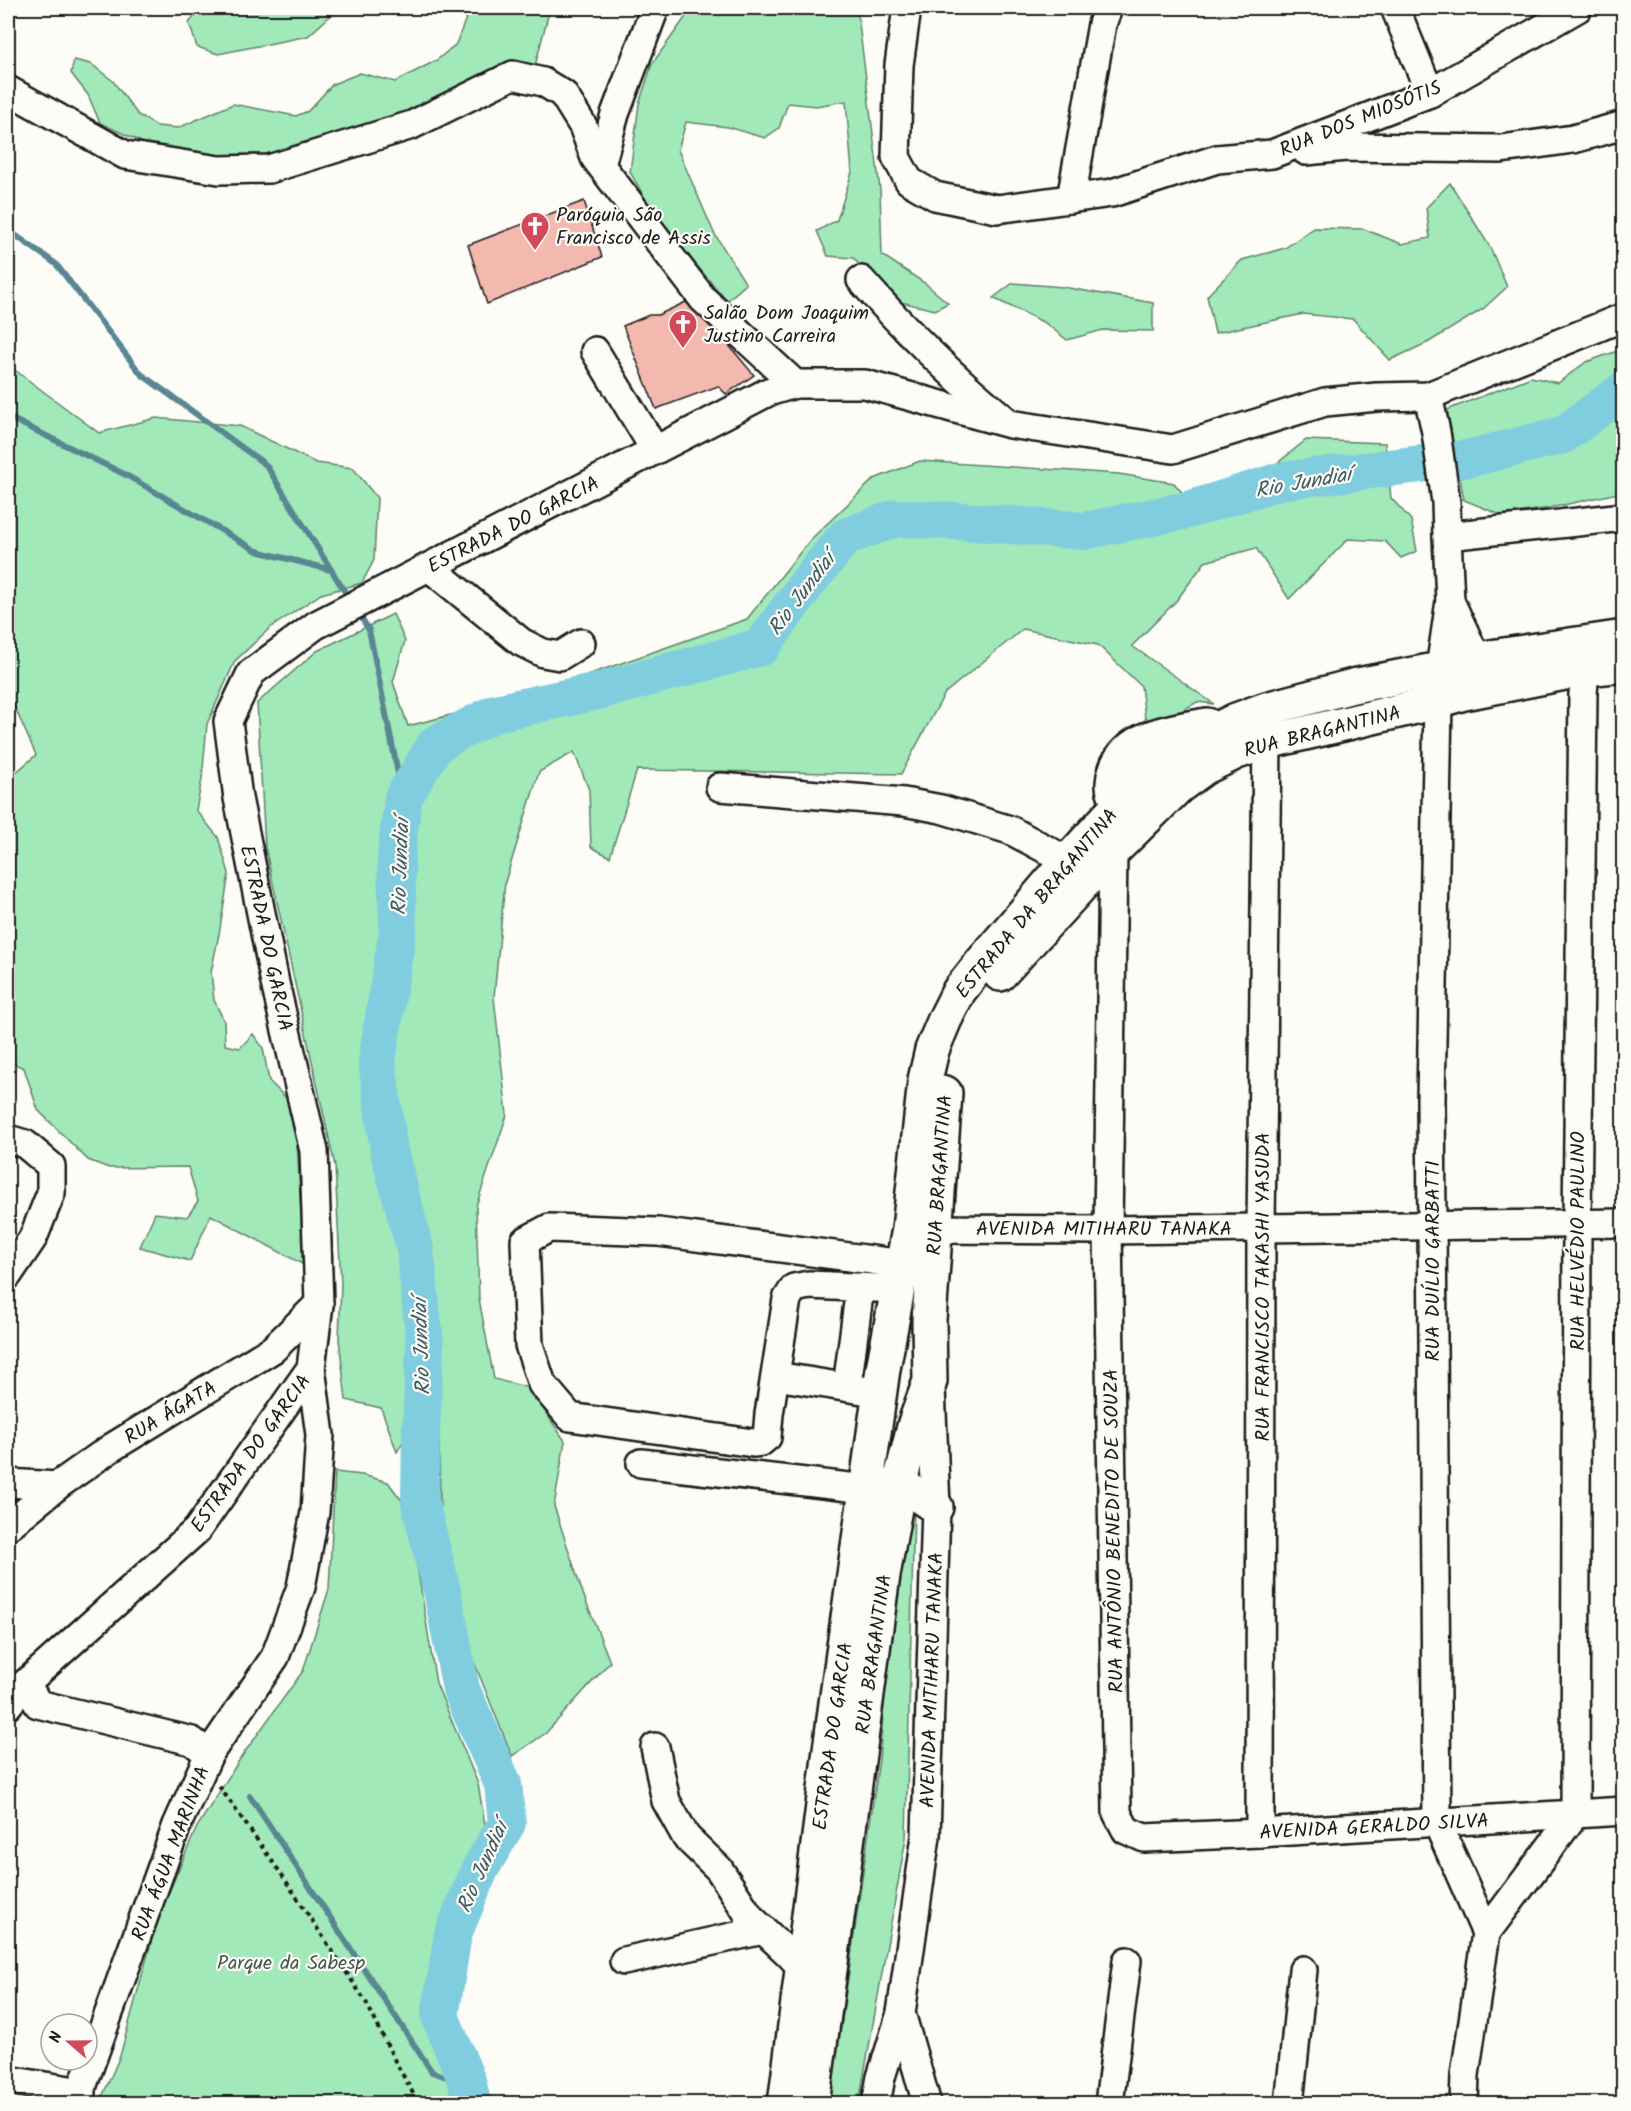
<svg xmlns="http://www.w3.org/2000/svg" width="1631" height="2111" font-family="Kalam,sans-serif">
  <rect width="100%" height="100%" fill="#fdfcf7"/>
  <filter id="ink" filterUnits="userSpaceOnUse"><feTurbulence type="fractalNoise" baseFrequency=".0167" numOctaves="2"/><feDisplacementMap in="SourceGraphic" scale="12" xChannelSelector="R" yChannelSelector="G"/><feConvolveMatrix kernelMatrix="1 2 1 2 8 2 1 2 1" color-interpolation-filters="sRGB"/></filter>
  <g filter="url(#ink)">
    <g fill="#a1e9b8" stroke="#5e826a" stroke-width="1.5">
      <path d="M201 8H339L308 36 218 54 197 47 189 23Z"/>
      <path d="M470 8H550L535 66 512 69 408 119 324 144H301L299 155 265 163 152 147 100 123 88 95 71 73 74 60 91 64 113 81 138 115 157 126 178 128 233 104 296 116 308 111 333 84 360 73 395 82 437 60 456 44Z"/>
      <path d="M692 8H857L880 189 882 255 926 284 948 303 935 310 892 300 853 258 828 256 817 231 837 220 852 172 846 101 816 106 788 103 779 128 765 138 728 127 686 122 678 150 714 233 746 284 727 301 657 219 630 172 639 104 652 64Z"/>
      <path d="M1450 183 1490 247 1507 287 1483 309 1429 342 1390 360 1353 319 1303 314 1215 333 1207 296 1242 260 1285 248 1314 228 1363 229 1402 244 1430 238 1426 208Z"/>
      <path d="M1013 283 1063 287 1153 303V331L1103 330 1067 340 1045 323 993 298Z"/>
      <path d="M1623 349V492L1550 508 1501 515 1464 500 1447 410 1531 377 1558 383 1586 362Z"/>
      <path d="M8 365 99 433 156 418 240 426 316 463 353 468 377 498 374 560 362 583 321 594 270 628 235 661 207 724 202 779 196 810 218 837 229 873 219 934 211 972 214 1000 224 1021 225 1045 240 1048 253 1034 263 1048 269 1081 287 1099 297 1143 304 1265 211 1215 190 1261 140 1247 155 1213 187 1217 198 1201 188 1167 109 1168 88 1160 38 1110 24 1068 8 1061V787L13 775 36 755 8 692Z"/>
      <path d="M1306 440 1385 443 1391 498 1411 520 1417 551 1401 558 1385 541 1348 539 1289 599 1256 548 1205 562 1176 601 1132 646 1214 704 1197 702 1157 725 1145 718 1141 686 1098 645 1023 629 945 693 901 774 637 770 610 857 591 847 589 790 574 752 539 772 505 882 494 997 507 1115 476 1206 479 1299 494 1379 529 1388 565 1441 554 1506 582 1591 610 1662 546 1733 512 1756 468 1647 440 1513 439 1424 436 1383 397 1452 381 1408 346 1400 339 1339 341 1283 335 1166 265 847 257 703 317 651 393 614 405 641 393 682 408 726 536 693 747 619 810 540 874 479 920 461 1119 474 1174 483 1206 521Z"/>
      <path d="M335 1472 362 1475 388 1482 408 1509 436 1683 478 1784 486 1830 433 1951 426 2011 449 2082 453 2103 99 2104 120 2056 158 1917 197 1827 242 1756 303 1671 329 1589Z"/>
      <path d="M902 1505 914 1508 906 1838 859 2103 830 2104 879 1760Z"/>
    </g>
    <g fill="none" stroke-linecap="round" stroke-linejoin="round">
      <g stroke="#598692" stroke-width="6">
        <path d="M8 230 56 264 141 374 266 465 350 600"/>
        <path d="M8 417 126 475 257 551 331 570"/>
        <path d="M357 611 369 630 403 798"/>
        <path d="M250 1796 432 2072 468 2084"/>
        <path d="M126 2100 144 2104"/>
      </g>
      <path stroke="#81cde0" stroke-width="38" d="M472 2104 468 2084 440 2016 453 1934 480 1869 507 1823 503 1784 461 1689 442 1590 420 1503 421 1430 425 1344 415 1249 389 1151 377 1061 398 929 396 857 403 798 436 744 495 713 603 690 761 647 809 581 845 537 896 518 976 522 1084 531 1188 510 1280 481 1471 458 1563 435 1624 390"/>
    </g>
    <g fill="#f3b9ae" stroke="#1c1c1c" stroke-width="1.5">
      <path d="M584 201 602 257 487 304 468 245Z"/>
      <path d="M686 302 727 343 754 375 726 394 718 386 656 409 623 326 649 315H658Z"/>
    </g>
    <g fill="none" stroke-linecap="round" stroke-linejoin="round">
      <g stroke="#1c1c1c" stroke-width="32">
        <g id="minor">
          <path d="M907 8 899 65 896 157 909 181 935 196 997 209 1112 193 1217 159 1272 154 1430 93 1578 8"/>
          <path d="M1395 8 1430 93"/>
          <path d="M8 90 125 155 219 170 269 169 412 125 513 75 543 82 563 94 583 126 595 158 703 299 795 384"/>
          <path d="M1306 151 1346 147 1501 149 1573 139 1624 125"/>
          <path d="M601 165 615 114 655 8"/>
          <path d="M1071 199 1102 24 1108 8"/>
          <path d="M861 280C905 330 953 377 1004 419"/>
          <path d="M595 351 655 450"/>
          <path d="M1428 396 1436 432 1446 502 1447 536 1450 601 1440 669"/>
          <path d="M1447 536 1624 517"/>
          <path d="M429 567 521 642 543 653 560 656 581 643"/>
          <path d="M1450 601 1477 659"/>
          <path d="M1438 700 1431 1101 1437 1822 1486 1933 1465 2075 1464 2104"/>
          <path d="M720 787 904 802 941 809 1010 830 1068 861"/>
          <path d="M1113 851 1108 1230 1117 1813 1126 1830 1144 1838 1260 1833 1624 1811"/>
          <path d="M8 1139 25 1144 51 1166V1193L33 1238 8 1275"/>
          <path d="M917 1229 1108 1230 1624 1223"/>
          <path d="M898 1289 809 1285 794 1288 787 1299 769 1414 767 1437 761 1442 753 1443 570 1417 542 1384 529 1345 525 1241 549 1228 658 1232 903 1264"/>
          <path d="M776 1376 881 1393"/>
          <path d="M847 1387 860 1287"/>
          <path d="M641 1463 866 1489"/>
          <path d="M8 1483 57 1486"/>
          <path d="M8 1526 57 1486 111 1448 273 1349 319 1304"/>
          <path d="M26 1683 38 1704 192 1741 209 1754"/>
          <path d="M8 1705 26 1683 197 1530 311 1368 319 1304 314 1151 275 983 238 798 228 721 251 673 316 625 768 392 795 384H865L1010 424 1173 449 1325 402 1377 397 1428 396 1624 317"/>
          <path d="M655 1747 666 1801 686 1837 719 1869 750 1917 790 1955 802 1968"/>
          <path d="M1575 1814 1577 1223 1583 694 1585 669"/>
          <path d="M1260 1833 1261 1227 1267 742"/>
          <path d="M1486 1933 1575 1814"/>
          <path d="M624 1961 763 1930"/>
          <path d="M8 2080 82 2092"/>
          <path d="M76 2104 177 1825 209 1754 275 1657 301 1587 315 1512 320 1435 311 1368"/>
          <path d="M876 2104 881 2077 901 2013"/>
          <path d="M927 2104 901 2013 926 1836 936 1507 931 1388"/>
          <path d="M1109 2104 1127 1961"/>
          <path d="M1289 2104 1303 1970"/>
        </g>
      </g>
      <g stroke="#1c1c1c" stroke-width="38">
        <g id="major">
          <path d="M1134 810C1123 804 1112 797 1113 783 1117 736 1170 732 1207 725"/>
          <path d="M1000 974 1113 851 1178 787 1204 768 1237 752 1267 742 1420 706 1464 693 1585 669 1624 665"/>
          <path d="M881 1486 905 1487 936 1507"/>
          <path d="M785 2104 836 1703 883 1369 909 1229 925 1080 932 1050 945 1019 959 991 982 962 1068 861 1145 776 1169 758 1212 732 1236 720 1266 709 1353 686 1440 669 1477 659 1624 637"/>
          <path d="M812 2104 883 1575 899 1486 915 1423 930 1381 929 1320 945 1093"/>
        </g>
      </g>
      <path stroke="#1c1c1c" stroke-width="4" stroke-dasharray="4.5 4.5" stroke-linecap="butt" d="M219 1786 282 1875 366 2002 395 2061 419 2104"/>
      <use href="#minor" stroke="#fdfcf7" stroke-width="27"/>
      <use href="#major" stroke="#fdfcf7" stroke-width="33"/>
    </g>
  </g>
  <defs>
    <g id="church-pin" transform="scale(1.5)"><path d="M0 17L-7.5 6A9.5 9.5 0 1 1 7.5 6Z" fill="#d1495b" stroke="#fdfcf7"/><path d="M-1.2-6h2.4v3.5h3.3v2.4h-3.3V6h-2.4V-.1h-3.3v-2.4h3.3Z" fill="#fff"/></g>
  </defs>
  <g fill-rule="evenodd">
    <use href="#church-pin" x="535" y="226"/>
    <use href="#church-pin" x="683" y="324"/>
  </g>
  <g text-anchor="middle" stroke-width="4.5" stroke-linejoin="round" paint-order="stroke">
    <g font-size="20" fill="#1c1c1c" stroke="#fdfcf7">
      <text transform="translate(1360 118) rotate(-22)" y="7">RUA DOS MIOSÓTIS</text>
      <text transform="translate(513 524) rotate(-27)" y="7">ESTRADA DO GARCIA</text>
      <text transform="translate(1322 731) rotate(-14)" y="7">RUA BRAGANTINA</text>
      <text transform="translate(1036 903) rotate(-50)" y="7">ESTRADA DA BRAGANTINA</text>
      <text transform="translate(267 938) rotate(78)" y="7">ESTRADA DO GARCIA</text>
      <text transform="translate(939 1175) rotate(-86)" y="7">RUA BRAGANTINA</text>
      <text x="1104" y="1235">AVENIDA MITIHARU TANAKA</text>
      <text transform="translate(1577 1241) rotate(-90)" y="7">RUA HELVÉDIO PAULINO</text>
      <text transform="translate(1432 1261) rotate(-90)" y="7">RUA DUÍLIO GARBATTI</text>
      <text transform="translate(1262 1287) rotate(-90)" y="7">RUA FRANCISCO TAKASHI YASUDA</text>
      <text transform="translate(170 1412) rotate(-31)" y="7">RUA ÁGATA</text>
      <text transform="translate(250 1453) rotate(-54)" y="7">ESTRADA DO GARCIA</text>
      <text transform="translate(1113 1531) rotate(-91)" y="7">RUA ANTÔNIO BENEDITO DE SOUZA</text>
      <text transform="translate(873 1654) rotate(-82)" y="7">RUA BRAGANTINA</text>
      <text transform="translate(931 1680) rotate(-88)" y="7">AVENIDA MITIHARU TANAKA</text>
      <text transform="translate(832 1736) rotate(-82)" y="7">ESTRADA DO GARCIA</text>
      <text transform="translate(1374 1826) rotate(-3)" y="7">AVENIDA GERALDO SILVA</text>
      <text transform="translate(170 1853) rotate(-69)" y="7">RUA ÁGUA MARINHA</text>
    </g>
    <g font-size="20" fill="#1c1c1c" stroke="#fdfcf7" text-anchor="start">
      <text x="556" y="221">Paróquia São<tspan x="556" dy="23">Francisco de Assis</tspan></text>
      <text x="704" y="319">Salão Dom Joaquim<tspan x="704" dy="23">Justino Carreira</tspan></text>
    </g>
    <g font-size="20" fill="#445a4b" stroke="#fdfcf7">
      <text x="291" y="1969">Parque da Sabesp</text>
    </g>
    <g font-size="21" font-style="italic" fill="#3f5a61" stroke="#fdfcf7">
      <text transform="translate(1303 482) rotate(-10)" y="7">Rio Jundiaí</text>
      <text transform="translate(801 594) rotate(-53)" y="7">Rio Jundiaí</text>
      <text transform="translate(400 867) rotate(-88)" y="7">Rio Jundiaí</text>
      <text transform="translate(421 1347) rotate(-92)" y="7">Rio Jundiaí</text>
      <text transform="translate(482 1867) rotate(-66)" y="7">Rio Jundiaí</text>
    </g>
  </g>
  <rect width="1631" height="2111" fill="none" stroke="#fdfcf7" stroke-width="30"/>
  <rect x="15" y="15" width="1601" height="2081" fill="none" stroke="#1c1c1c" stroke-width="2" filter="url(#ink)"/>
  <g transform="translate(69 2042) rotate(290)"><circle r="28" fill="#fdfcf7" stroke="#a3a29f" stroke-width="1.5"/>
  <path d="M0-4.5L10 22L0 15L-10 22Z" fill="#d1495b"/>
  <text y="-9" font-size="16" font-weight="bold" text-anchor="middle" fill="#1c1c1c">N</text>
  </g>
</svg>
